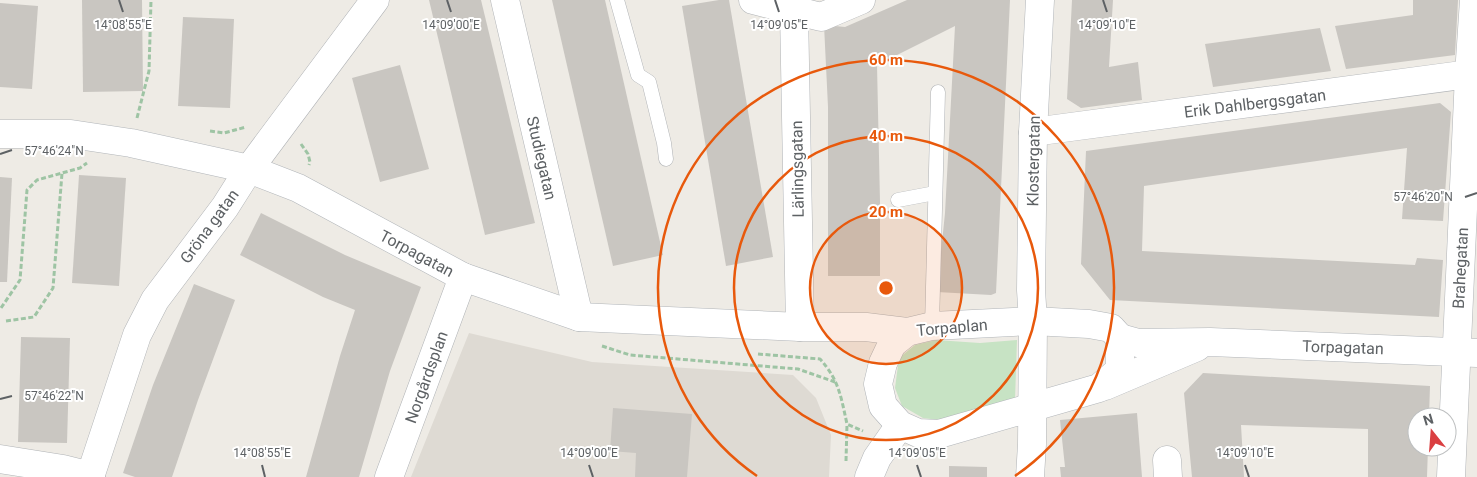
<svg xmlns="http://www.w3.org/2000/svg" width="1477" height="477" font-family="Roboto,sans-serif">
  <rect width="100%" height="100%" fill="#eeebe5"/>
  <path fill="#dedad3" d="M469 333 592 362 793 375 816 398 831 435 829 477H411Z"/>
  <path fill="#c7e3c4" d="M936 340 980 343 1017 340 1015 400 939 420 923 418 902 406 895 388 899 358 915 345Z"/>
  <g fill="#c9c6c1">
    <path d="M82 0H142L143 91 83 92Z"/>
    <path d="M429 0H481L535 223 485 235Z"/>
    <path d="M552 0H605L663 255 613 266Z"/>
    <path d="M719 0H729L773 257 726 266 682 6Z"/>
    <path d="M907 0H1010L996 293 991 295 937 292 945 213 955 26 877 65 880 202V276H828V107L824 25 845 27Z"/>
    <path d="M1072 0H1113L1109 67 1138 62 1142 100 1081 108 1067 99Z"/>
    <path d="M1413 0H1458L1455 55 1346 69 1335 26 1413 15Z"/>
    <path d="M0 3 38 6 32 89 0 87Z"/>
    <path d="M183 17 234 19 230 108 178 106Z"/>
    <path d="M1320 28 1331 71 1213 87 1205 44Z"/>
    <path d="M400 65 429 169 380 182 352 78Z"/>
    <path d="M1440 103 1451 112 1443 221 1402 219 1407 148 1144 186 1142 251 1415 265 1417 258 1443 260 1439 317 1110 300 1081 264 1086 151Z"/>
    <path d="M79 175 126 178 119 286 72 283Z"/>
    <path d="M0 177 12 178 7 282H0Z"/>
    <path d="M261 213 345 255 421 287 390 371 359 477H306L340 356 355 310 323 297 240 255Z"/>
    <path d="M194 284 235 300 198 400 172 477H135L123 473 153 385Z"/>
    <path d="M21 337 70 338 67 443 18 442Z"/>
    <path d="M1203 373 1430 386 1429 417H1417V447H1428L1427 477H1368V429L1241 425 1244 477H1192L1184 393Z"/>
    <path d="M613 408 692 414 687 477H635L636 453 610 451Z"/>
    <path d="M1137 413 1142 477H1061L1060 467H1065L1060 420Z"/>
    <path d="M949 466 987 467V477H949Z"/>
  </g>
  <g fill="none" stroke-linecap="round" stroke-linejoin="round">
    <g stroke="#b0b3b6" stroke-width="15">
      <g id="lane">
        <path d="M617 0 638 75 649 82 664 143 666 159"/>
        <path d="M898 200 935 193"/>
        <path d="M932 326 938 92"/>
      </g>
    </g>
    <g stroke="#b0b3b6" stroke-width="29">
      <g id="street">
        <path d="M505 0 579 317"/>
        <path d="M753 0 821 17 861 0"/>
        <path d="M794 11 800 327"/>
        <path d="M1033 132 1477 73"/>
        <path d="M0 459 63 469 91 476"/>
        <path d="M1167 460 1168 477"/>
        <path d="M90 477 137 335 155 300 225 207 249 169 375 0"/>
        <path d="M389 477 463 277"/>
        <path d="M1030 477 1032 444 1033 321"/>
        <path d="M1451 477 1469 75 1474 0"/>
      </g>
    </g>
    <g stroke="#b1b5b9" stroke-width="29">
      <g id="secondary">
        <path d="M0 134H71L131 143 249 169 298 188 463 277 579 317 800 327H866L907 332"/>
        <path d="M1033 321 1089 324 1111 328 1120 338V370L1099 388 939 434 918 433 900 425 883 406 878 384 883 363 892 344 907 332 932 326Z"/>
        <path d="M1033 321 1031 290 1033 132 1040 0"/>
        <path d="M1120 338 1138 343 1210 342 1477 353"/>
        <path d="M1105 386 1197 347"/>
        <path d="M869 477 877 458 900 425"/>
      </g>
    </g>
    <g stroke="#9ec4a4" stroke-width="3" stroke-dasharray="5 2.5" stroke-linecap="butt">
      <path d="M137 118 149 71 151 0"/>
      <path d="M210 131 224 133 246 127"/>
      <path d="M301 144 308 154 310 162 309 165"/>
      <path d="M1 308 20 280 27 190 37 180 80 168 87 163"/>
      <path d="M6 321 34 317 53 288 62 173"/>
      <path d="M602 346 630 355 798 369 835 382"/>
      <path d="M758 354 820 359C839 380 841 397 847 424L863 431"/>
      <path d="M846 461 847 424"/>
    </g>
    <use href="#lane" stroke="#fff" stroke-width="14"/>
    <use href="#street" stroke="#fff" stroke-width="28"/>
    <use href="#secondary" stroke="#fff" stroke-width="28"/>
  </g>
  <path fill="none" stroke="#5d6164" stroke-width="2" d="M119 0 123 12M447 0 451 12M775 0 779 12M1103 0 1107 12M0 154 12 150M1465 197 1477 193M0 399 12 396M262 465 265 477M589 465 593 477M917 465 921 477M1245 465 1249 477"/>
  <circle cx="886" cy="288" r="76" fill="#e8590c" fill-opacity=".12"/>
  <g fill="none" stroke="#e8590c" stroke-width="2.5">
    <circle cx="886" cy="288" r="76"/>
    <circle cx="886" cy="288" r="152"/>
    <path d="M757 476A228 228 0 1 1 1015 476"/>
  </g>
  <g text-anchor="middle" stroke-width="4" stroke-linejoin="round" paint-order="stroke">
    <g font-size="16" fill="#5d6164" stroke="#fff">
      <text transform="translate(1255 103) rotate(-7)" y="6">Erik Dahlbergsgatan</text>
      <text transform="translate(542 158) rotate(77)" y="6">Studiegatan</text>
      <text transform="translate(1033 161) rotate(-89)" y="6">Klostergatan</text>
      <text transform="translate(797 169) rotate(-91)" y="6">Lärlingsgatan</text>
      <text transform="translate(209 226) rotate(-54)" y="6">Gröna gatan</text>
      <text transform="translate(417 253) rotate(28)" y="6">Torpagatan</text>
      <text transform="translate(1460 268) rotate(-87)" y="6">Brahegatan</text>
      <text transform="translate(952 327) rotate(-5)" y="6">Torpaplan</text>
      <text transform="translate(1343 347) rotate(2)" y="6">Torpagatan</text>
      <text transform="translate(426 377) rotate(-70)" y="6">Norgårdsplan</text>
    </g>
  </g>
  <g font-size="12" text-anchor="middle" fill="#5d6164" stroke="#fff" stroke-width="4" stroke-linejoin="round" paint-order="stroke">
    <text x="123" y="29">14°08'55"E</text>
    <text x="451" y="29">14°09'00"E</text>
    <text x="779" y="29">14°09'05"E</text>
    <text x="1107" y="29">14°09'10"E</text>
    <text x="54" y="155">57°46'24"N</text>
    <text x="1423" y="201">57°46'20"N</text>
    <text x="54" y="400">57°46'22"N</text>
    <text x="262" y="457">14°08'55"E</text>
    <text x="589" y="457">14°09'00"E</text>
    <text x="917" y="457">14°09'05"E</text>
    <text x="1245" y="457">14°09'10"E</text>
  </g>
  <circle cx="886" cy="288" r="8" fill="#e8590c" stroke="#fff" stroke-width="2.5"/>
  <g font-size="15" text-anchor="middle" font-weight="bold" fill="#e8590c" stroke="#fff" stroke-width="4" stroke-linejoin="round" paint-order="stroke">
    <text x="886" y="65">60 m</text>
    <text x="886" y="141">40 m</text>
    <text x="886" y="217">20 m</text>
  </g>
  <g transform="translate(1432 432) rotate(343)"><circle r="24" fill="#ffffff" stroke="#bec0c1"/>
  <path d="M0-4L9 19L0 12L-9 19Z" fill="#da3f41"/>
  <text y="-8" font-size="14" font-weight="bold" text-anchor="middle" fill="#5d6164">N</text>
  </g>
</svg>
